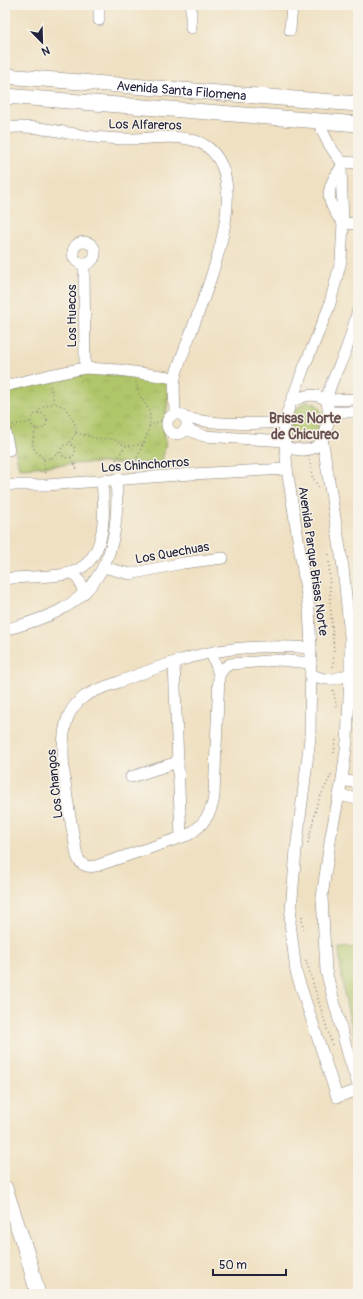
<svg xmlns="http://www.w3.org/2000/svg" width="363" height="1299" font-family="Pangolin,sans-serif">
  <defs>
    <pattern id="grass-tufts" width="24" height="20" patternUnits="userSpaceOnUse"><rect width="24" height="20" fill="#b0c66a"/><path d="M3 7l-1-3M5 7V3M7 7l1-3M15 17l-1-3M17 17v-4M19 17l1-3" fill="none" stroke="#97aa5d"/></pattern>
    <pattern id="park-crowns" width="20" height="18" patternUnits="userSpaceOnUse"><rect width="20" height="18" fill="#b0c66a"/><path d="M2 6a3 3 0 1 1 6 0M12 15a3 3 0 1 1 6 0" fill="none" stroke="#97aa5d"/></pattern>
  </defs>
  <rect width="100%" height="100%" fill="#f7f3e8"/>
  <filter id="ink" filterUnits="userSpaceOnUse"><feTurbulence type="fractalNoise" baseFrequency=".025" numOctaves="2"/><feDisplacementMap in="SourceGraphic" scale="8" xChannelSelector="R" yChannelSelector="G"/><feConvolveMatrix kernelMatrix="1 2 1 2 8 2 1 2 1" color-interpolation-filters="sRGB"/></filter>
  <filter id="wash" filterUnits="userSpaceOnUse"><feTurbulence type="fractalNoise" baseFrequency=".012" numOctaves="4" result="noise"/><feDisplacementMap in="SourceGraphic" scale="16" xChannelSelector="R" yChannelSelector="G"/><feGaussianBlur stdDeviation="0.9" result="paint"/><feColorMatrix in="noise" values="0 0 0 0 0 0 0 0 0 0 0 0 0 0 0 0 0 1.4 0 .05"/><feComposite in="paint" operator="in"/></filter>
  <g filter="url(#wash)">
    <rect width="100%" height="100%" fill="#efe0c1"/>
    <g fill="url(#grass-tufts)" stroke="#697452">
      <path d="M307 401 316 404 322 413 316 437 303 443 294 442 289 436 295 410Z"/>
      <path d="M358 947V1047C347 1014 341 982 339 948Z"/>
    </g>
    <path fill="url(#park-crowns)" stroke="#697452" d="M87 373 171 381 165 419 164 431 166 441 162 463H90L19 468 5 403V392Z"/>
  </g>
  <g filter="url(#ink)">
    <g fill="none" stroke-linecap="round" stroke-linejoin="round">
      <g stroke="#88817e" stroke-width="12">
        <g id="street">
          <path d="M99 20V5"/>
          <path d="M191 28V5"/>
          <path d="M290 30 292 5"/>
          <path d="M318 121C325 137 330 149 342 162L358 163"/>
          <path d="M5 128C32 124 60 132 86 136 98 138 110 138 122 139 148 140 183 131 206 146 263 186 189 326 175 377 173 387 175 403 175 413"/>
          <path d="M342 162 341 168 343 223 341 261 329 307 303 370 287 413 284 432 287 469 309 609 311 648 310 738 296 850 290 922 296 972 337 1097 358 1090"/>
          <path d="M341 168C324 190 326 202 343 223L358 224"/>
          <circle cx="84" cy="253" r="11"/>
          <path d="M84 264 85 368"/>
          <path d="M5 386 50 375 85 368 119 370 175 378"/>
          <path d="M327 400 358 399"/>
          <path d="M292 401C305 395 314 392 327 400"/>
          <path d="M329 412H358"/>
          <circle cx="177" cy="424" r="10"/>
          <path d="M186 418C218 425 252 424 285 422"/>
          <path d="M186 429 204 436 285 441"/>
          <path d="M5 432 9 450"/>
          <path d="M322 438 343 567 350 636V674L347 741 342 780 331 835 322 897 326 971 348 1054 358 1085"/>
          <path d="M286 447C296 450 309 453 318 445 325 439 329 422 329 413 329 408 326 403 327 398 330 383 338 369 344 355 350 340 354 325 358 310"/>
          <path d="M5 485H46L192 474 287 469"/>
          <path d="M103 567 130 574 183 563 223 558"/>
          <path d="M73 572 80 582 84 593"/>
          <path d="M5 579C25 576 46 578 66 574 108 565 105 514 102 481"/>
          <path d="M348 617 358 618"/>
          <path d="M5 630C24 624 45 619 62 609 111 582 120 531 116 479"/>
          <path d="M211 653 216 665 219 675 214 796C212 813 203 826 188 835L96 866C87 868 80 865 77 856 71 820 55 750 68 717 71 709 77 702 85 696 95 690 107 686 119 682 155 668 193 654 232 649 259 646 285 646 311 648"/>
          <path d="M174 663 181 837"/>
          <path d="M311 674C326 682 334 680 350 674"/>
          <path d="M219 675 224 668 230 664 279 660 311 663"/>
          <path d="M131 777 178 762"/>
          <path d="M342 780 358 783"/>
          <path d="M339 795 358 799"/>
        </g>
      </g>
      <g stroke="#88817e" stroke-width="16">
        <g id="secondary">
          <path id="s1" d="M5 76 358 104"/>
          <path d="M5 96 358 124"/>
          <path d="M5 1188 27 1254 38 1294"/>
        </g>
      </g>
      <g stroke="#88817e" stroke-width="1.5" stroke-dasharray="1 3" stroke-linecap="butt">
        <path d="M50 386 54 403 64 407 71 416 76 426V433L68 445"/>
        <circle cx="39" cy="421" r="8"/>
        <path d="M38 413 41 408 54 403"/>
        <path d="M13 425 31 422"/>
        <path d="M149 426 167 418"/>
        <path d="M36 429C31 444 30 448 44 459L45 474"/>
        <path d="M76 433 96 438 114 439 125 446 143 445"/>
        <circle cx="68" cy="451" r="7"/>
        <path d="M71 457 78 471"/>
        <path d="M44 459 52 458 61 451"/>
        <path d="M310 460 312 476 319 488"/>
        <path d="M132 468C139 453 154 427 149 411 147 405 142 400 139 394 138 390 137 386 136 382"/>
        <path d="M110 470 125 446"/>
        <path d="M329 554 330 601 334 652 333 668"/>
        <path d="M333 690 337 708"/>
        <path d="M334 753 336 739"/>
        <path d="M308 843 317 804 332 773"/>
        <path d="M302 916 303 932"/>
        <path d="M306 960 333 1048"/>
      </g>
      <use href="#street" stroke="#fff" stroke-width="11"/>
      <use href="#secondary" stroke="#fff" stroke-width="15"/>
    </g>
  </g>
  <g text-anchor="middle" stroke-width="3" stroke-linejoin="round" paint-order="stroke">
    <g font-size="13" fill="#22223b" stroke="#f7f3e8">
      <text dy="5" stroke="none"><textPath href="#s1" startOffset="177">Avenida Santa Filomena</textPath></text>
      <text transform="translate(145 124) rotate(1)" y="5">Los Alfareros</text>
      <text transform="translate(71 316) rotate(-90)" y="5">Los Huacos</text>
      <text transform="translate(145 464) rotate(-4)" y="5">Los Chinchorros</text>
      <text transform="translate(172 552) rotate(-10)" y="5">Los Quechuas</text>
      <text transform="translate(314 561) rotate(82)" y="5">Avenida Parque Brisas Norte</text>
      <text transform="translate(54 784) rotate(-96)" y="5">Los Changos</text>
    </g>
    <g font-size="14" font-weight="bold" fill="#695152" stroke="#f7f3e8">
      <text x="305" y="423">Brisas Norte<tspan x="305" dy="16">de Chicureo</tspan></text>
    </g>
  </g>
  <rect width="363" height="1299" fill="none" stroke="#f7f3e8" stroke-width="20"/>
  <g transform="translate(42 42) rotate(157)" stroke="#f7f3e8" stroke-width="3" paint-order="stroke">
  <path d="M0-3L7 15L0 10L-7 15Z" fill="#22223b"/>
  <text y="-6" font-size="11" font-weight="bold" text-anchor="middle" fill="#22223b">N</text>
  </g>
  <path d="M213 1269v6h73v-6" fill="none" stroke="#22223b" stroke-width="2"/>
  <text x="219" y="1269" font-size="12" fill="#22223b" stroke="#f7f3e8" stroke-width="3" paint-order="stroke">50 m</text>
</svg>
